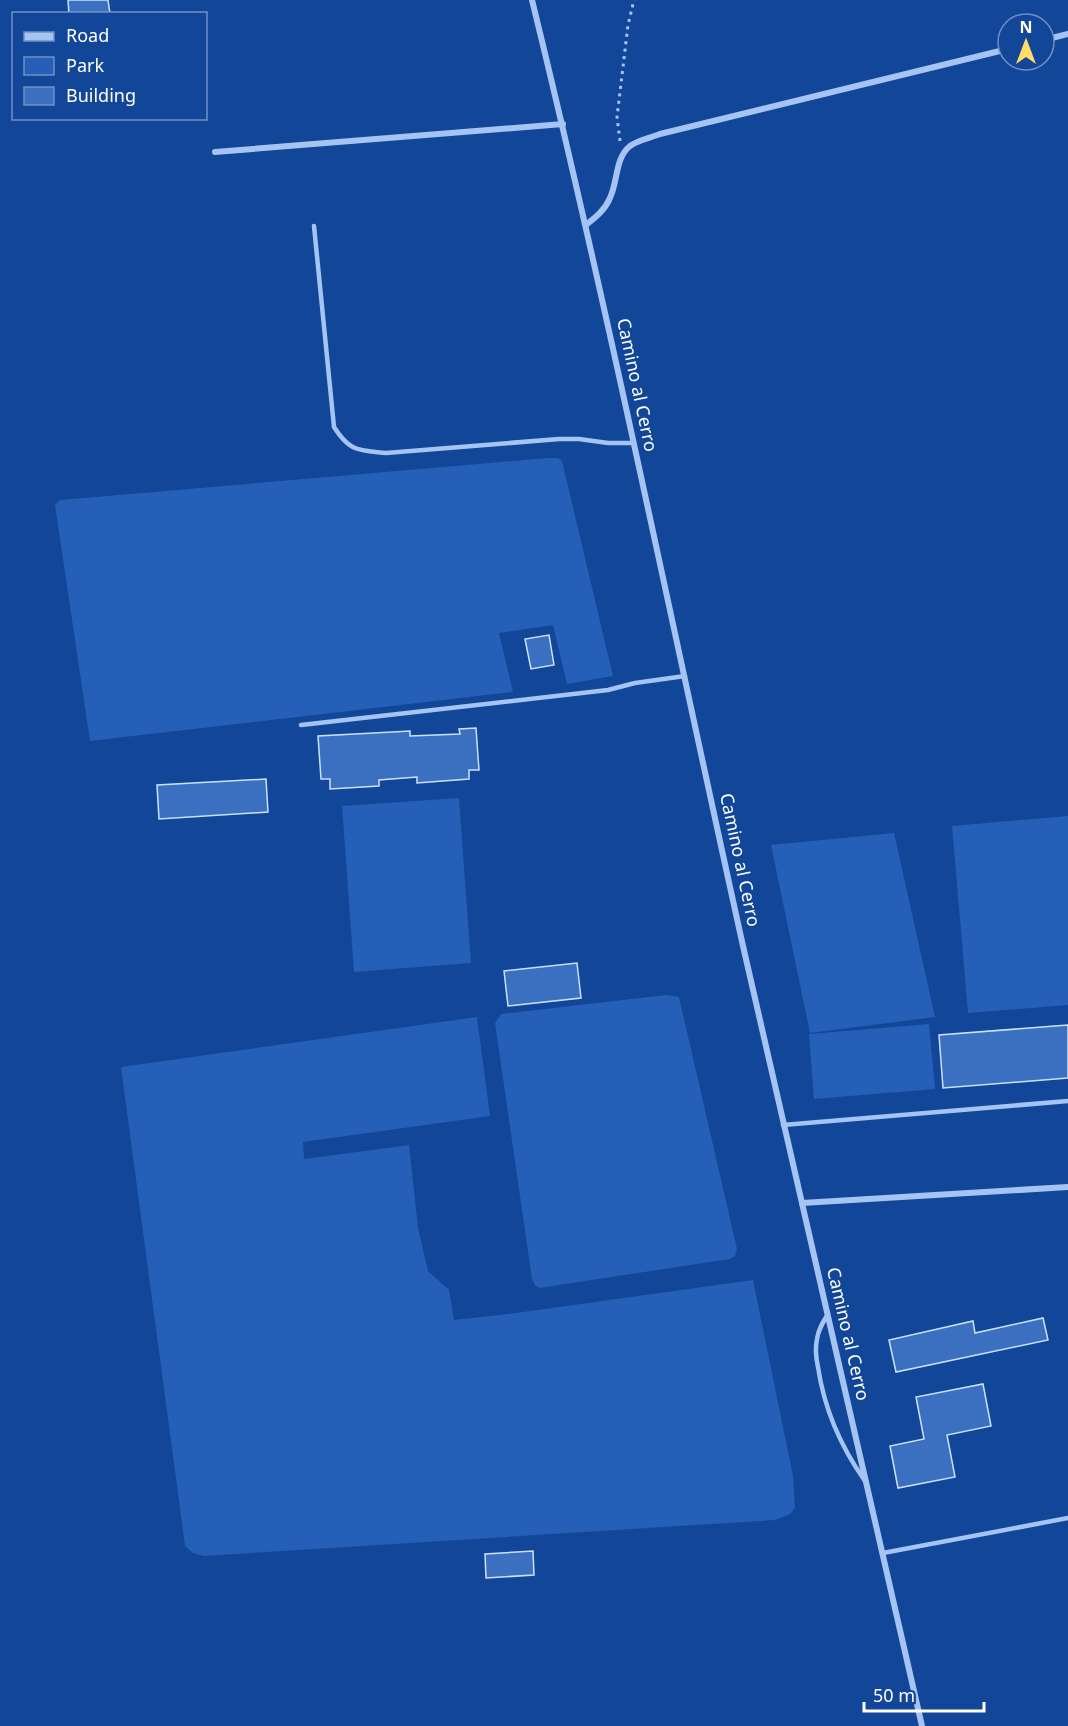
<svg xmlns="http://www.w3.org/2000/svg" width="1068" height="1726" font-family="'Noto Sans',sans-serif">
  <rect width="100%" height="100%" fill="#124699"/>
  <g fill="#255fb7">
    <path d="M548 458H558L562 461 613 676 567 684 553 625 499 633 513 692 90 741 55 505 60 500Z"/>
    <path d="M459 798 471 963 354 972 342 806Z"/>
    <path d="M1068 816V1005L968 1013 952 826Z"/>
    <path d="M894 833 935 1017 810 1033 771 845Z"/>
    <path d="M666 995 679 997 737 1249 735 1256 730 1259 539 1288 535 1285 532 1279 495 1023 501 1014Z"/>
    <path d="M477 1017 490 1116 303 1142 304 1159 409 1145 418 1228 428 1271 449 1290 454 1320 516 1313 753 1280 793 1476 795 1508 790 1514 775 1520 204 1556 193 1553 185 1546 121 1067Z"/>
    <path d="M929 1024 935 1089 814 1099 809 1034Z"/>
  </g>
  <g fill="#3b70c1" stroke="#cde0fd" stroke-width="1.5">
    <path d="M68 0H108L110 14H69Z"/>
    <path d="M549 635 554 665 531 669 525 639Z"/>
    <path d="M476 728 479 770H469V779L417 783V777L379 780V786L330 789V779H321L318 736 410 731V736L460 734 459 729Z"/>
    <path d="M266 779 268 812 159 819 157 785Z"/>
    <path d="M577 963 581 998 508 1006 504 971Z"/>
    <path d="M1068 1025V1078L943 1088 939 1035Z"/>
    <path d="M1043 1318 1048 1340 896 1372 889 1340 973 1321 975 1333Z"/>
    <path d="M983 1384 991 1426 947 1435 955 1477 898 1488 890 1446 924 1439 916 1397Z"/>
    <path d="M533 1551 534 1575 486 1578 485 1554Z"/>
  </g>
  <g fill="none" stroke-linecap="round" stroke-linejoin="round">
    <path stroke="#a5c4f3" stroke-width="3" stroke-dasharray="3 4.5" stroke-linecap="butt" d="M620 141 617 117 628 25 634 0"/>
    <g stroke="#a5c4f3" stroke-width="4.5">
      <path d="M314 226 334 427C350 452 358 450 386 453L559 439H579L608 443H634"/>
      <path d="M301 725 608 690 635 683 685 676"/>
      <path d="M783 1125 1068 1101"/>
      <path d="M828 1314C823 1322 818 1330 817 1339 815 1348 816 1358 818 1367 824 1408 841 1447 865 1481"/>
      <path d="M883 1553 1068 1518"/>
    </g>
    <g stroke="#a5c4f3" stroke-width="6">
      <path d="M532 0C609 314 673 630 743 946 801 1206 864 1466 922 1726"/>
      <path d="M1044 40 1068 34"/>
      <path d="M215 152 563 124"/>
      <path d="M586 225C596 217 605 210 610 198 618 181 615 158 630 146 638 140 650 138 660 134L1008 49"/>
      <path d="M802 1203 1068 1187"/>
    </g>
  </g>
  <g text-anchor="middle" stroke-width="4.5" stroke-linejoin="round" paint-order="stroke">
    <g font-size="18" fill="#fff" stroke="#124699">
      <text transform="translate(637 385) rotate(78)" y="6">Camino al Cerro</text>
      <text transform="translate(740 860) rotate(78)" y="6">Camino al Cerro</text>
      <text transform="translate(848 1334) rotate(77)" y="6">Camino al Cerro</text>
    </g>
  </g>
  <rect x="12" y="12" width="195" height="108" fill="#124699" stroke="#7190c2" stroke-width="1.5"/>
  <rect x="24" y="32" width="30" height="9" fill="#a5c4f3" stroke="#7190c2" stroke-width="1.5"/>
  <text x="66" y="42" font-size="18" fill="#ffffff">Road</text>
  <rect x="24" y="57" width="30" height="18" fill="#255fb7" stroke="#7190c2" stroke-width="1.5"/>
  <text x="66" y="72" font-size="18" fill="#ffffff">Park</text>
  <rect x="24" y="87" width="30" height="18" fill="#3b70c1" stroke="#7190c2" stroke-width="1.5"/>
  <text x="66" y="102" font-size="18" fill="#ffffff">Building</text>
  <g transform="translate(1026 42)"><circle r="28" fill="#124699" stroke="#7190c2" stroke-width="1.5"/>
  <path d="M0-4.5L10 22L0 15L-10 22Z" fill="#ffdb67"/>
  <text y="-9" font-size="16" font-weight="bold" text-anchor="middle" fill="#ffffff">N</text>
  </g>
  <path d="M864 1702v9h120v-9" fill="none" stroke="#ffffff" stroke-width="3"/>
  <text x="873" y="1702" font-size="18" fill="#ffffff" stroke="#124699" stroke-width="4.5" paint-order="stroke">50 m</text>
</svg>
